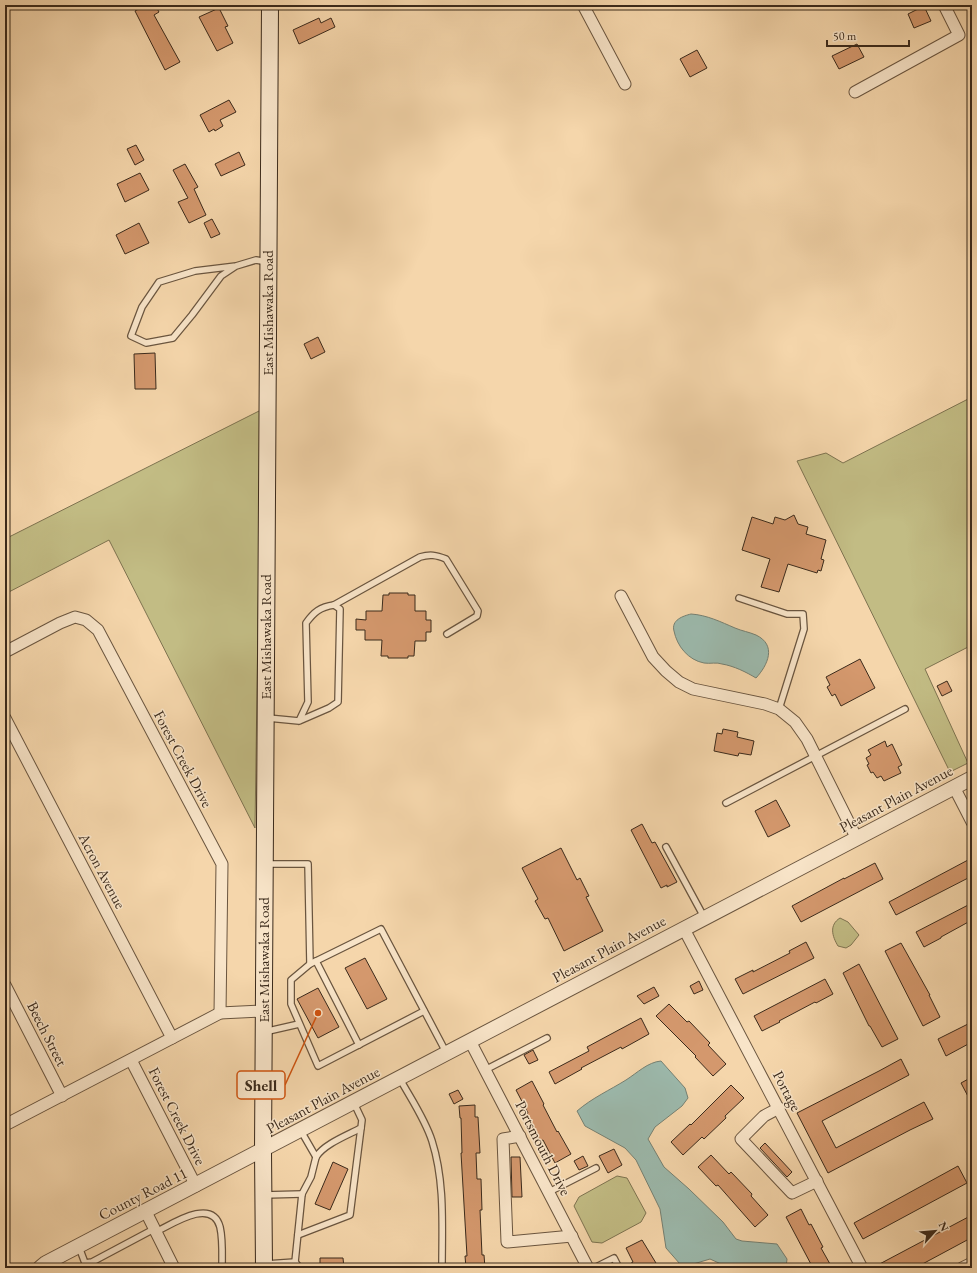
<svg xmlns="http://www.w3.org/2000/svg" width="977" height="1273" font-family="'EB Garamond',serif">
  <rect width="100%" height="100%" fill="#f5d6ab"/>
  <filter id="stains"><feTurbulence type="fractalNoise" baseFrequency=".005" numOctaves="4"/><feColorMatrix values="0 0 0 0 .2 0 0 0 0 .09 0 0 0 0 .02 0 0 0 .5 -.17"/></filter>
  <radialGradient id="worn" r=".72"><stop offset=".6" stop-color="#630" stop-opacity="0"/><stop offset="1" stop-color="#630" stop-opacity=".3"/></radialGradient>
  <g fill="#c2bc84" stroke="#7e7350">
    <path d="M972 397V645L925 669 968 763 950 772 797 461 826 453 843 463Z"/>
    <path d="M261 410 255 828 109 540 5 594V539Z"/>
    <path d="M840 918 848 922 859 935 851 945 846 948 838 946C832 936 829 925 840 918Z"/>
    <path d="M617 1176 627 1178 646 1213 641 1222 602 1243 592 1242 574 1206 579 1197Z"/>
  </g>
  <g fill="#9cb9ac" stroke="#758072">
    <path d="M691 614C707 615 721 622 735 628 742 631 749 632 756 635 777 645 768 665 756 678 746 672 734 666 722 664 717 662 710 664 704 663 688 660 677 646 674 631 671 620 683 616 691 614Z"/>
    <path d="M661 1061 685 1088 688 1098 682 1106 655 1127 648 1139 664 1167 689 1189 723 1222 736 1239 742 1241 777 1244 787 1259 786 1268H730L710 1259 690 1265 680 1264 666 1248 660 1209 636 1160 625 1148 585 1126 577 1111C592 1098 610 1090 626 1080 637 1073 648 1062 661 1061Z"/>
  </g>
  <g fill="#d4986d" stroke="#3b2a1b">
    <path d="M146 5H155L159 12 154 15 180 62 165 70 135 11Z"/>
    <path d="M924 6 931 21 914 28 908 14Z"/>
    <path d="M219 8 228 26 225 27 233 43 217 51 199 17Z"/>
    <path d="M319 18 321 23 331 18 335 27 299 44 293 30Z"/>
    <path d="M857 44 864 57 839 69 832 56Z"/>
    <path d="M697 50 707 68 690 77 680 59Z"/>
    <path d="M229 100 236 112 220 120 223 126 215 131 214 129 209 132 200 115Z"/>
    <path d="M136 145 144 160 135 165 127 149Z"/>
    <path d="M239 152 245 165 221 176 215 164Z"/>
    <path d="M185 164 198 187 194 189 206 215 189 223 178 202 188 198 173 170Z"/>
    <path d="M140 173 149 190 125 202 117 184Z"/>
    <path d="M212 219 220 234 211 238 204 223Z"/>
    <path d="M139 223 149 243 125 254 116 235Z"/>
    <path d="M318 337 325 352 311 359 304 344Z"/>
    <path d="M155 353 156 389H135L134 354Z"/>
    <path d="M794 515 798 524 808 527 806 534 826 540 821 559 824 560 821 571 818 570 817 573 788 564 779 592 761 587 770 559 742 550 752 517 773 524 775 517 785 520Z"/>
    <path d="M389 593H408V595H415V611H426V620H431V632H426V641H415L414 656H408V658H388V656H381L382 640H365V630H356V619L366 620V611H382L383 595H389Z"/>
    <path d="M860 659 875 688 841 706 835 694 832 696 827 687 830 685 826 677Z"/>
    <path d="M947 681 952 691 942 696 937 686Z"/>
    <path d="M723 729 738 732 737 737 754 741 751 755 739 753 738 756 714 751 717 733 722 734Z"/>
    <path d="M885 741 887 747 892 744 902 765 898 767 901 773 884 781 881 776 877 778 873 772 871 773 867 765 869 764 866 758 871 755 868 750Z"/>
    <path d="M776 800 790 826 768 837 755 811Z"/>
    <path d="M642 824 652 843 655 842 677 882 667 887V885L661 888 631 830Z"/>
    <path d="M561 848 577 880 580 878 589 896 586 897 603 931 564 951 548 918 545 919 535 901 538 899 522 868Z"/>
    <path d="M968 860 972 867V876L896 915 889 902Z"/>
    <path d="M875 863 883 879 801 922 792 906 844 878V879Z"/>
    <path d="M972 903V920L941 937V938L924 947 916 932Z"/>
    <path d="M806 942 814 958 743 994 735 979 753 970V972L790 953 789 951Z"/>
    <path d="M901 943 930 995H929L940 1017 923 1026 885 951Z"/>
    <path d="M365 958 387 999 367 1009 345 968Z"/>
    <path d="M859 964 898 1039 882 1047 870 1026H869L843 973Z"/>
    <path d="M825 979 833 994 816 1003 815 1002 779 1021 780 1022 762 1031 754 1016Z"/>
    <path d="M699 981 703 990 694 994 690 986Z"/>
    <path d="M654 987 659 996 644 1004 637 996Z"/>
    <path d="M318 988 339 1027 318 1038 297 999Z"/>
    <path d="M669 1004 687 1022 689 1021 710 1043 708 1045 726 1064 713 1076 695 1057 696 1056 656 1016Z"/>
    <path d="M641 1018 649 1034 622 1049 621 1047 581 1068 582 1069 555 1084 549 1072 589 1051 587 1047Z"/>
    <path d="M972 1022V1042L946 1056 938 1039Z"/>
    <path d="M533 1050 538 1060 529 1064 524 1055Z"/>
    <path d="M901 1059 909 1075 822 1121 836 1148 924 1102 933 1119 910 1130 828 1173 797 1113 879 1071Z"/>
    <path d="M972 1077V1104L961 1083Z"/>
    <path d="M532 1081 544 1104 543 1105 557 1132 558 1131 571 1154 555 1163 543 1140 540 1141 526 1114 528 1113 516 1090Z"/>
    <path d="M731 1085 744 1098 725 1116 726 1118 704 1139 702 1137 683 1155 671 1142 690 1124 691 1125Z"/>
    <path d="M458 1090 463 1099 454 1104 449 1094Z"/>
    <path d="M475 1105V1117H478L480 1153H476L477 1179H481L482 1210H480L482 1255H484L485 1268H466L465 1256H467L461 1153H462L461 1118H460L459 1106Z"/>
    <path d="M765 1143 792 1172 787 1177 760 1148Z"/>
    <path d="M614 1149 622 1165 608 1173 599 1156Z"/>
    <path d="M711 1155 729 1174 731 1172 752 1194 751 1196 768 1215 755 1227 718 1185 716 1186 698 1167Z"/>
    <path d="M583 1156 588 1166 579 1170 574 1161Z"/>
    <path d="M511 1157H520L522 1197H512Z"/>
    <path d="M333 1162 348 1169 330 1210 315 1204Z"/>
    <path d="M958 1166 967 1183 863 1239 854 1223Z"/>
    <path d="M801 1209 809 1225 811 1224 823 1247 821 1248 830 1264 823 1268H813L786 1217Z"/>
    <path d="M972 1215V1236L968 1238 969 1239 915 1268H872Z"/>
    <path d="M642 1240 659 1268H623L633 1262 626 1248Z"/>
    <path d="M320 1258H343L344 1268H320Z"/>
  </g>
  <g fill="none" stroke-linecap="round" stroke-linejoin="round">
    <g stroke="#6a553f" stroke-width="8">
      <g id="service">
        <path d="M236 266 195 271 159 282 142 307 131 336 146 343 173 338 192 315 221 276 236 266 256 260 268 262"/>
        <path d="M739 598 787 614H803L804 629 779 709"/>
        <path d="M334 605 420 557C430 554 436 555 446 559L478 611 477 616 447 634"/>
        <path d="M268 718 299 721 308 702 306 623C314 612 320 607 334 605L340 609 338 702 329 708 299 721"/>
        <path d="M726 803 905 709"/>
        <path d="M666 847 704 917"/>
        <path d="M266 864H308L310 964 381 929 447 1054"/>
        <path d="M316 961 359 1045"/>
        <path d="M310 964 291 980V1004L318 1066 424 1011"/>
        <path d="M264 1032 299 1024"/>
        <path d="M485 1070 547 1038"/>
        <path d="M400 1079C411 1099 425 1119 432 1141 445 1182 442 1226 442 1268"/>
        <path d="M301 1131 316 1157"/>
        <path d="M549 1192 596 1168"/>
        <path d="M264 1195 302 1194"/>
        <path d="M156 1232C172 1224 212 1197 220 1227 223 1240 222 1255 222 1268"/>
        <path d="M298 1235 350 1215 361 1128"/>
        <path d="M79 1247 85 1263 92 1262 154 1229"/>
        <path d="M295 1262 302 1194 311 1177 316 1157C324 1144 348 1135 361 1128L362 1120 354 1103"/>
        <path d="M266 1264 295 1262 300 1268"/>
        <path d="M594 1268 614 1258 619 1268"/>
      </g>
    </g>
    <g stroke="#6a553f" stroke-width="13">
      <g id="minor">
        <path d="M583 5 625 84"/>
        <path d="M855 92 959 35 944 5"/>
        <path d="M621 596 653 657 666 671 679 682 693 689 765 704 779 709 795 722 807 739 857 839"/>
        <path d="M5 652 60 623 75 617 86 620 98 630 222 864 220 1013"/>
        <path d="M5 718 172 1038"/>
        <path d="M954 787 972 822"/>
        <path d="M684 929 862 1268"/>
        <path d="M5 985 62 1096"/>
        <path d="M470 1041 588 1268"/>
        <path d="M131 1060 196 1186"/>
        <path d="M779 1108 764 1116 741 1139 792 1193 817 1181"/>
        <path d="M5 1125 220 1013 264 1011"/>
        <path d="M520 1136 503 1139 507 1242 572 1236"/>
        <path d="M146 1212 174 1268"/>
        <path d="M962 1268 972 1263"/>
      </g>
    </g>
    <g stroke="#6a553f" stroke-width="16">
      <path id="tertiary" d="M40 1268 46 1263 972 778"/>
    </g>
    <g stroke="#3b2a1b" stroke-width="18">
      <path id="secondary" d="M264 1268 263 1151 270 5"/>
    </g>
    <use href="#service" stroke="#f8e4c8" stroke-width="5.5"/>
    <use href="#minor" stroke="#f8e4c8" stroke-width="11"/>
    <use href="#tertiary" stroke="#f8e4c8" stroke-width="14"/>
    <use href="#secondary" stroke="#f8e4c8" stroke-width="16"/>
  </g>
  <g text-anchor="middle" stroke-width="3" stroke-linejoin="round" paint-order="stroke">
    <g font-size="15" fill="#3b2a1b" stroke="#f8e4c8">
      <text transform="translate(268 313) rotate(-90)" y="5">East Mishawaka Road</text>
      <text transform="translate(266 637) rotate(-90)" y="5">East Mishawaka Road</text>
      <text transform="translate(183 759) rotate(62)" y="5">Forest Creek Drive</text>
      <text transform="translate(896 799) rotate(-28)" y="5">Pleasant Plain Avenue</text>
      <text transform="translate(102 871) rotate(62)" y="5">Acron Avenue</text>
      <text transform="translate(609 949) rotate(-28)" y="5">Pleasant Plain Avenue</text>
      <text transform="translate(264 960) rotate(-90)" y="5">East Mishawaka Road</text>
      <text transform="translate(47 1034) rotate(63)" y="5">Beech Street</text>
      <text transform="translate(787 1091) rotate(62)" y="5">Portage</text>
      <text transform="translate(323 1100) rotate(-28)" y="5">Pleasant Plain Avenue</text>
      <text transform="translate(177 1116) rotate(63)" y="5">Forest Creek Drive</text>
      <text transform="translate(543 1148) rotate(63)" y="5">Portsmouth Drive</text>
      <text transform="translate(143 1194) rotate(-27)" y="5">County Road 11</text>
    </g>
  </g>
  <path fill="none" stroke="#ce520e" stroke-width="1.5" d="M318 1013L285 1085"/>
  <circle fill="#ce520e" stroke="#f8e4c8" stroke-width="1.5" cx="318" cy="1013" r="4"/>
  <rect fill="#f8e4c8" stroke="#ce520e" stroke-width="1.5" x="237" y="1071" width="48" height="28" rx="4"/>
  <g font-size="16" text-anchor="middle" font-weight="bold" fill="#3b2a1b">
    <text x="261" y="1091">Shell</text>
  </g>
  <rect width="977" height="1273" fill="none" stroke="#f5d6ab" stroke-width="20"/>
  <rect x="6" y="6" width="965" height="1261" fill="none" stroke="#3b2a1b" stroke-width="2"/>
  <rect x="10" y="10" width="957" height="1253" fill="none" stroke="#3b2a1b"/>
  <g transform="translate(935 1231) rotate(63)" stroke="#f8e4c8" stroke-width="3" paint-order="stroke">
  <path d="M0-3L7 15L0 10L-7 15Z" fill="#3b2a1b"/>
  <text y="-6" font-size="11" font-weight="bold" text-anchor="middle" fill="#3b2a1b">N</text>
  </g>
  <path d="M827 40v6h82v-6" fill="none" stroke="#3b2a1b" stroke-width="2"/>
  <text x="833" y="40" font-size="12" fill="#3b2a1b" stroke="#f8e4c8" stroke-width="3" paint-order="stroke">50 m</text>
  <rect width="100%" height="100%" filter="url(#stains)"/>
  <rect width="100%" height="100%" fill="url(#worn)"/>
</svg>
